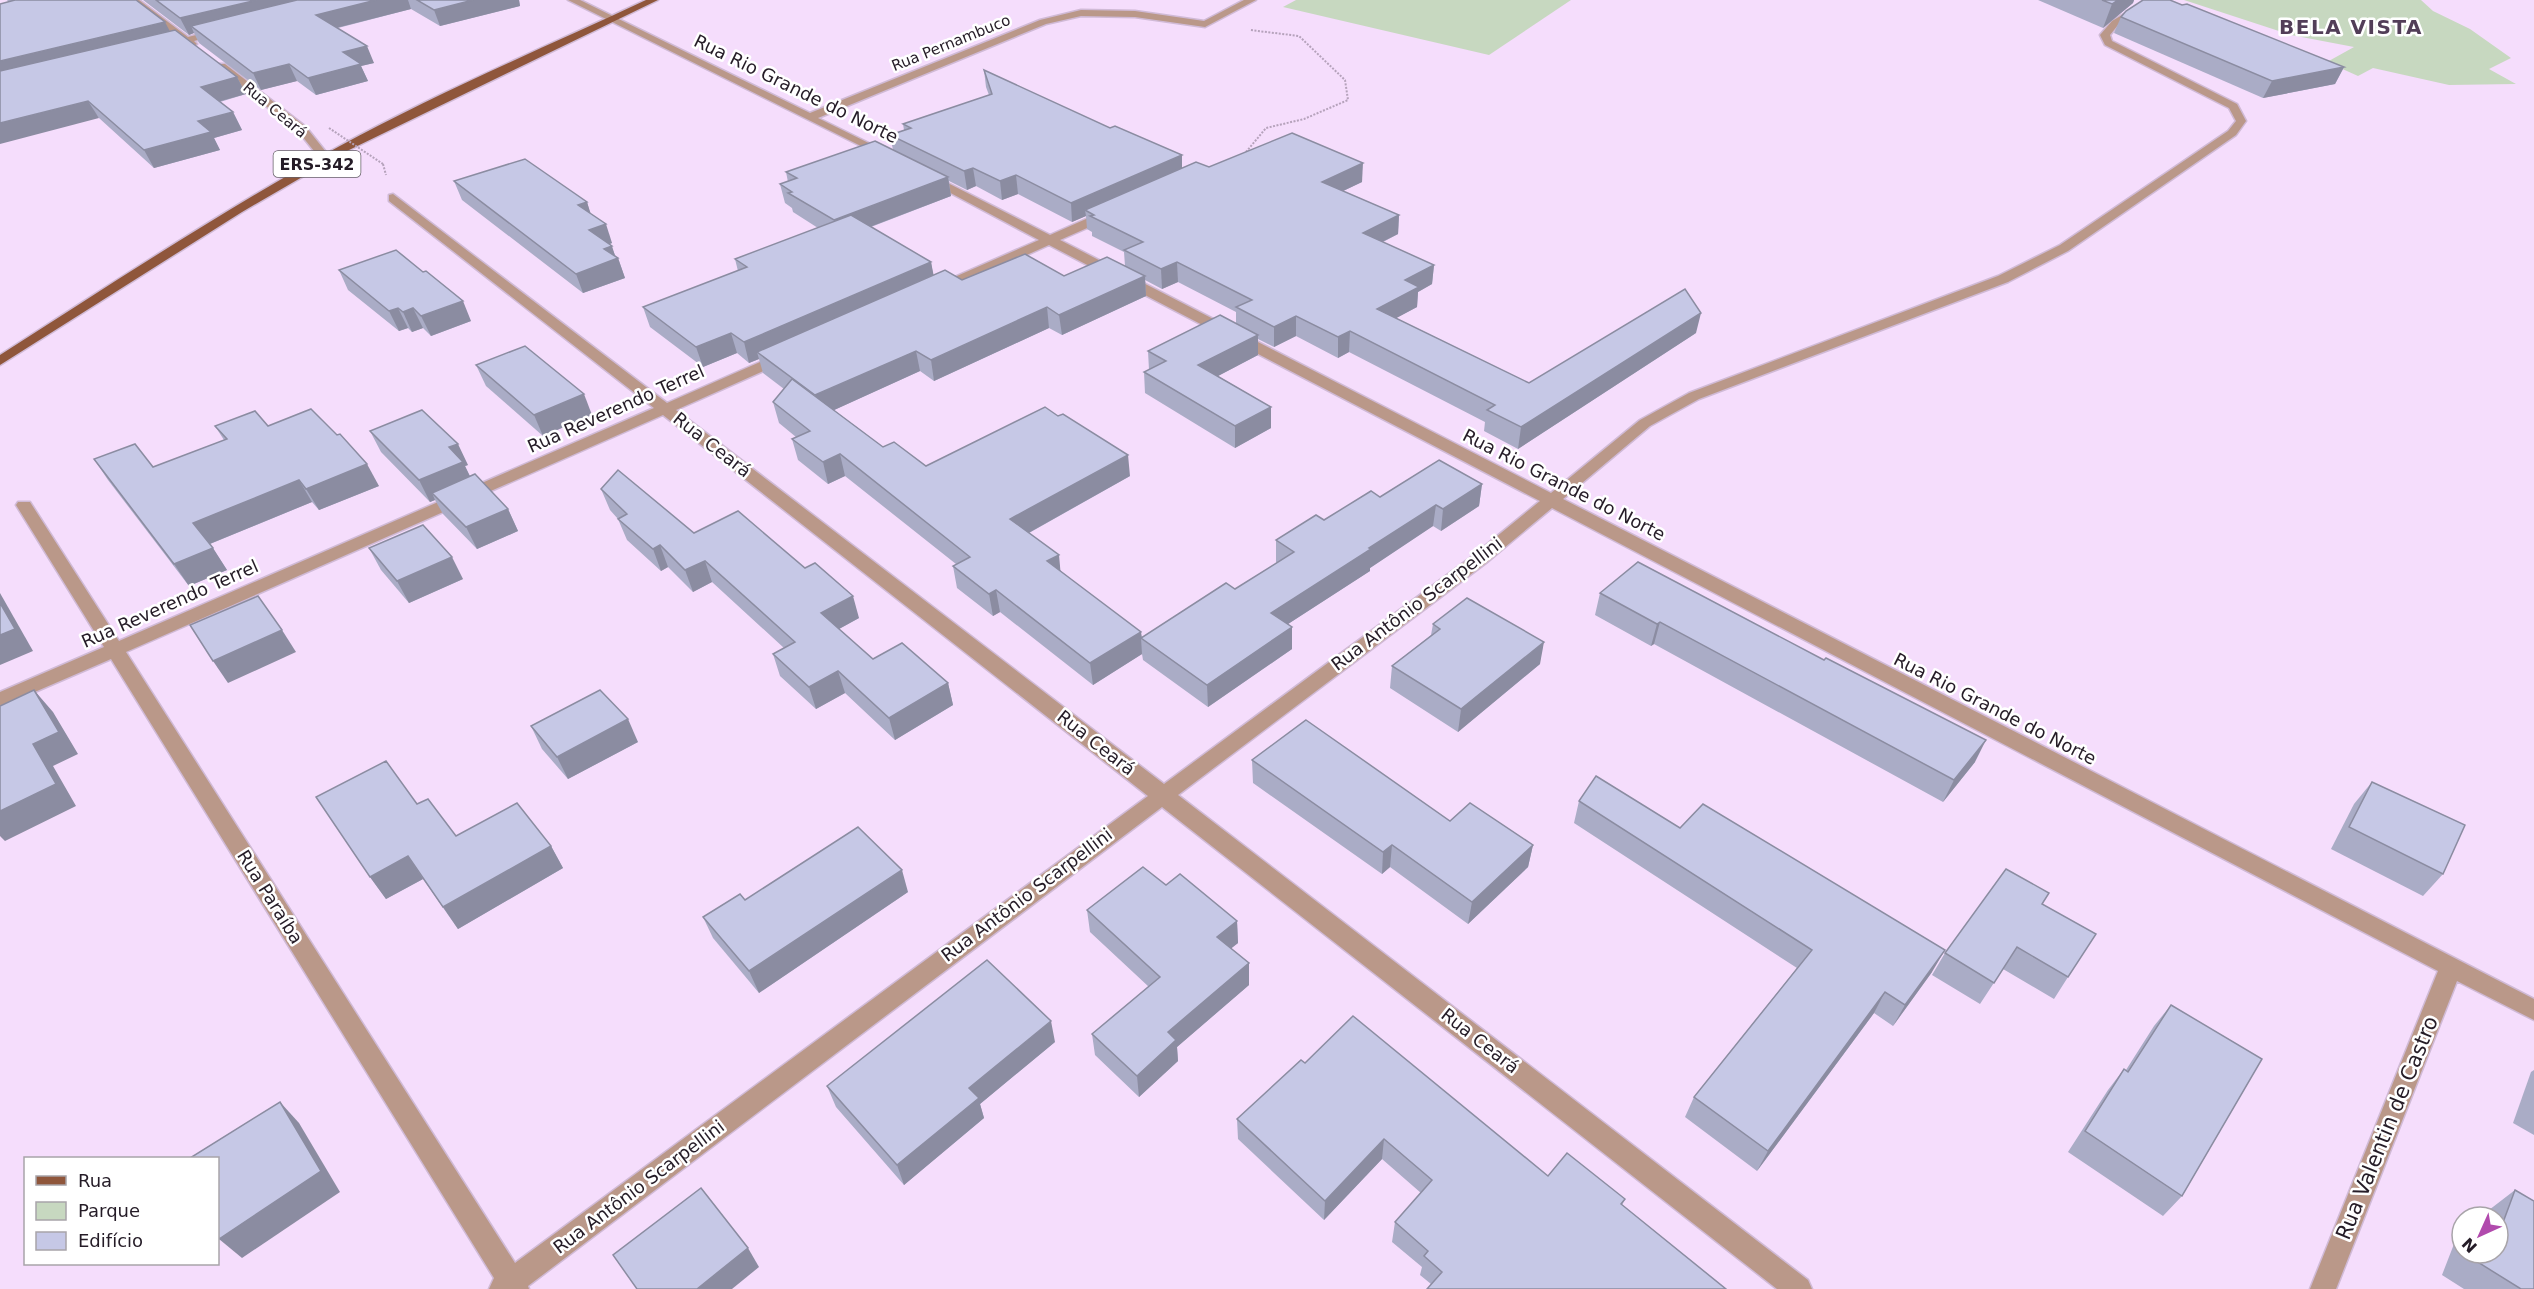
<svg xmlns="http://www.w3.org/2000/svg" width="2534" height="1289" font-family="'DejaVu Sans',sans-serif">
  <rect width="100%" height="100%" fill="#f5ddfc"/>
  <g fill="#c7d8c0">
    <path d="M1296 0H1571L1489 55 1283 7Z"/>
    <path d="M2184 0H2421L2433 11 2470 29 2511 58 2489 69 2516 84 2449 85 2373 68 2358 76 2327 62 2354 47 2291 35Z"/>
  </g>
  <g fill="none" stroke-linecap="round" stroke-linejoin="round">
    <g stroke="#d0bad6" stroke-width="3">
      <g id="minor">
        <path d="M128 0H139L188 37 220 29 225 32 194 41 197 44 192 47 185 43 162 47V43L179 39Z"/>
        <path d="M568 0H580L810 113 1040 20 1081 10 1135 11 1204 21 1244 0H1256L1205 27 1135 17 1081 16 1046 24 818 118 891 154V158L887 159Z"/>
        <path d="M2139 5 2142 6V10L2118 25 2110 35 2112 41 2237 104 2246 121 2236 135 2068 251 2008 282 1699 399 1650 426 1563 499 2534 999V1020L2457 981 2336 1289H2310L2438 971 1552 508 1486 563 1178 795 1808 1280 1812 1289H1777L1162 807 528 1286 529 1289H489L494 1278 111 659 0 707V692L104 647 16 505 18 502H30L119 641 654 408 389 201V195L393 194 667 403 776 355H786V361L676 410 1164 784 1474 555 1540 501 1049 245 944 292H934V286L1039 240 926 180V176H934L1050 235 1104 211H1112V217L1060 240 1551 493 1640 420 1689 393 1998 276 2060 245 2228 131 2236 121 2229 108 2105 45 2100 35 2112 21ZM663 415 1148 796 515 1263 126 652Z"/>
        <path d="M217 64H225L306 127 330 157V161H322L298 131 217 68Z"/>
      </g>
    </g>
    <g stroke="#d0bad6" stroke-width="3">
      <path id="major" d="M646 0H658L347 151 242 212 0 365V355C111 284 222 211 338 147 437 93 543 48 646 0Z"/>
    </g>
    <g stroke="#b5a2bb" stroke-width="2" stroke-dasharray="2 1.5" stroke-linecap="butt">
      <path d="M1246 152 1266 128 1304 119 1348 100 1345 80 1299 36 1250 30"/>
      <path d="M383 164 386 175"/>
    </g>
    <use href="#minor" fill="#ba9889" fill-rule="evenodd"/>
    <use href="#major" fill="#8f563b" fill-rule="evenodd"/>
    <path stroke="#b5a2bb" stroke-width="2" stroke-dasharray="2 1.5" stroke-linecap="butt" d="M329 128 383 164"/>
  </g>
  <g fill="#aaacc6" fill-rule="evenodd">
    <path d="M7 0H136L170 31 237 77 246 94 220 102 233 112 242 130 214 138 220 150 154 168 99 118Z"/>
    <path d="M143 0H519L520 6 440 26 411 9 338 28 374 63 361 66 368 81 316 95 297 81 261 90 199 43 194 33 189 35Z"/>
    <path d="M2038 0H2134L2133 3 2103 28Z"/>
    <path d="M2121 17 2344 67 2335 84 2263 98 2114 33Z"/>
    <path d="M984 70 1182 168 1209 167 1362 182 1343 191 1399 215 1398 234 1383 242 1434 265 1432 284 1418 292 1417 307 1396 318 1529 383 1696 333 1518 449 1484 431 1485 422 1349 352 1338 358 1296 336 1274 347 1258 339V355L1218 376 1271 407V428L1235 448 1145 393 1144 372 1149 370 1148 351 1236 324V312L1178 282 1162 289 1145 280 1146 296 1062 335 1049 328 934 381 920 371 834 410 883 447 926 466 1130 476 1029 533 1061 571 1142 637 1235 589 1277 563 1276 562V540L1380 497 1482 484 1479 506 1441 531 1433 526 1370 568V571L1288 624 1292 649 1208 707 1143 660 1142 654 1093 685 1000 612 993 616 957 588 953 566 956 564 845 476 828 484 798 460 792 439 796 437 779 423 773 402 784 389 763 373 759 359 749 363 737 353 703 367 650 327 643 307 738 271 735 259 818 228 793 212 792 208 785 203 780 184 788 182 786 172 893 150 890 135 904 130 903 124 989 95 986 87ZM949 181 967 190 976 186 1002 200 1018 194 1072 222 1086 216 1087 229 1092 232V236L1124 252 1125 266 1064 276 962 280 933 275 931 262 871 227 951 196Z"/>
    <path d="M454 181 587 202 590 213 612 243 610 244 616 257 618 258 625 278 583 293 462 200Z"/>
    <path d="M339 270 471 321 431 336 423 328 412 332 408 328 399 331 348 290Z"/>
    <path d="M476 365 592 415 543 436 486 386Z"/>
    <path d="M215 426H268L379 486 319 510 312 502 210 544 227 570 189 586 108 480 94 459 153 467 224 440Z"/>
    <path d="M370 431 468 465 465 466 470 476 508 509 518 531 477 549 443 514 435 500 430 502 381 452Z"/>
    <path d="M601 489 694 533 859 618 839 629 873 659 948 683 953 705 895 740 845 693 816 709 780 676 773 654 784 648 712 582 693 592 668 567 661 571 627 540 618 519 610 510Z"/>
    <path d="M369 548 463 579 409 603 381 570Z"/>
    <path d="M1600 593 1975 762 1943 802 1654 644 1651 646 1595 615Z"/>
    <path d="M1433 624 1540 664 1458 732 1390 688 1392 666 1431 635Z"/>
    <path d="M531 726 638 742 568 779 542 749Z"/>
    <path d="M1252 760 1450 821 1533 845 1528 867 1468 924 1390 867 1382 874 1253 783Z"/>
    <path d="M2372 782 2443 874 2423 896 2331 849 2354 804Z"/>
    <path d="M1579 801 1680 828 1932 972 1893 1026 1874 1013 1757 1171 1685 1117 1694 1097 1797 968 1574 823Z"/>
    <path d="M417 804 456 836 551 846 563 868 458 929 423 879 386 899 370 877Z"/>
    <path d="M1166 885 1237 921 1238 943 1231 948 1249 985 1177 1047 1178 1061 1139 1097 1095 1055 1092 1034 1149 987 1090 932 1087 910Z"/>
    <path d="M908 892 759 993 713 938 703 917 745 900Z"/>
    <path d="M2049 893 2042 904 2068 977 2054 999 2003 969 1980 1004 1932 975 1945 953Z"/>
    <path d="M2171 1005 2182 1196 2163 1216 2068 1152 2108 1090 2124 1069 2126 1070 2154 1026Z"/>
    <path d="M1055 1042 980 1104 984 1118 904 1185 836 1107 827 1086Z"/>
    <path d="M1305 1063 1548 1176 1625 1199 1622 1205 1431 1284 1420 1275 1422 1267 1392 1242 1395 1222 1421 1193 1382 1159 1324 1220 1238 1139 1237 1119Z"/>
    <path d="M2534 1070V1135L2513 1123 2531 1072Z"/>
    <path d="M2515 1190 2534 1289H2464L2442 1275 2454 1244 2462 1238V1253H2498V1217H2487L2489 1210Z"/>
  </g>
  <g fill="#8b8ca1">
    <path d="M257 0H332L191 26 194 33 189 35 180 18Z"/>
    <path d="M376 0H408L411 9 324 31 316 15Z"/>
    <path d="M473 0H519L520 6 440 26 434 10Z"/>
    <path d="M2118 0H2134L2133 3 2103 28 2112 4Z"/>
    <path d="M165 22 174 39 0 81V61Z"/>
    <path d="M367 46 374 63 361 66 368 81 316 95 308 78 343 52Z"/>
    <path d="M289 64 297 81 261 90 253 73Z"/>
    <path d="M2344 67 2335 84 2263 98 2272 81Z"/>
    <path d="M237 77 246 94 210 104 201 87Z"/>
    <path d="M88 101 99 118 0 144V123Z"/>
    <path d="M233 112 242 130 214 138 220 150 154 168 144 150 198 121Z"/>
    <path d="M1182 155V174L1085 210 1086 216 1072 222 1071 203Z"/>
    <path d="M1363 163 1362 182 1322 201V182Z"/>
    <path d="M973 168 976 186 967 190 964 171Z"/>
    <path d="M1016 175 1018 194 1002 200 1000 181Z"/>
    <path d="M948 177 951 196 838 239 834 220Z"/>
    <path d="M587 202 593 221 578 205Z"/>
    <path d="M1399 215 1398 234 1362 252 1363 233Z"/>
    <path d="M606 224 612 243 596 249 589 230Z"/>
    <path d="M612 246 616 259 618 258 625 278 583 293 576 274 604 249Z"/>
    <path d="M931 262 935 282 757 352 759 359 749 363 744 342Z"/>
    <path d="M1177 262 1178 282 1162 289 1161 269Z"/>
    <path d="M1434 265 1432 284 1418 292 1417 307 1376 329 1377 309 1405 280Z"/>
    <path d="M1145 276 1146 296 1062 335 1059 315Z"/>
    <path d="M463 301 471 321 431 336 421 316Z"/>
    <path d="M1047 307 1049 328 934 381 931 360Z"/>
    <path d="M398 308 408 328 399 331 389 311Z"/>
    <path d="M413 308 423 328 412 332 403 312Z"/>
    <path d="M1701 313 1696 333 1518 449 1521 427Z"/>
    <path d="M1296 316V336L1274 347V327Z"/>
    <path d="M1350 331 1349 352 1338 358V337Z"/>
    <path d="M731 333 737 353 703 367 696 347Z"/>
    <path d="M1258 335V355L1199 386 1198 365Z"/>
    <path d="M916 351 920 371 821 416 815 395Z"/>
    <path d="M584 394 592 415 543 436 534 415Z"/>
    <path d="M1271 407V428L1235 448V426Z"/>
    <path d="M458 444 468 465 465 466 473 483 432 493 435 500 430 502 419 480 449 447Z"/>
    <path d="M840 454 845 476 828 484 823 462Z"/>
    <path d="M1128 455 1130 476 1014 541 1010 519Z"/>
    <path d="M367 464 379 486 319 510 306 489Z"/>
    <path d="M299 480 312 502 207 545 193 523Z"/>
    <path d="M1482 484 1479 506 1441 531 1443 509Z"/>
    <path d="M1436 505 1433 526 1370 568V571L1271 635V613L1369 548Z"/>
    <path d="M508 509 518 531 477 549 466 527Z"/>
    <path d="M660 545 668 567 661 571 653 549Z"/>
    <path d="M213 548 227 570 189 586 174 564Z"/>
    <path d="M1059 555 1061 577 1047 561Z"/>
    <path d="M452 557 463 579 409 603 397 581Z"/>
    <path d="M705 561 712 582 693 592 685 570Z"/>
    <path d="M996 590 1000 612 993 616 989 594Z"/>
    <path d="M0 593 33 651 0 665Z"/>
    <path d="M853 596 859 618 828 635 821 613Z"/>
    <path d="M1660 622 1654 644 1651 646 1657 624Z"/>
    <path d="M1292 627V649L1208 707 1207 685Z"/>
    <path d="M282 630 296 652 228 683 213 661Z"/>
    <path d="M1141 632 1142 638H1141L1142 654 1093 685 1090 663Z"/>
    <path d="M1544 642 1540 664 1458 732 1461 709Z"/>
    <path d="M838 671 845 693 816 709 809 687Z"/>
    <path d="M948 683 953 705 895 740 889 718Z"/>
    <path d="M34 690 53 712 78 754 53 766 76 806 5 841 0 836V811L33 744Z"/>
    <path d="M628 719 638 742 568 779 557 757Z"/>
    <path d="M1986 740 1975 762 1943 802 1954 780Z"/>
    <path d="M1392 845 1390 867 1382 874 1383 852Z"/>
    <path d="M1533 845 1528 867 1468 924 1472 902Z"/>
    <path d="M551 846 563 868 458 929 443 907Z"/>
    <path d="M408 856 423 879 386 899 370 877Z"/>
    <path d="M902 870 908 892 759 993 749 971Z"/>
    <path d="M1237 921 1238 943 1218 959 1217 937Z"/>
    <path d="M1945 950 1932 972 1893 1026 1905 1005Z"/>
    <path d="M1249 963V985L1177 1047 1178 1061 1139 1097 1137 1076 1168 1032Z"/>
    <path d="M1885 992 1874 1013 1757 1171 1768 1151Z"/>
    <path d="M1051 1021 1055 1042 980 1104 984 1118 904 1185 897 1165 969 1088Z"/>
    <path d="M280 1102 299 1123 340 1192 242 1258 219 1239Z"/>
    <path d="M1384 1139 1382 1159 1324 1220 1325 1201Z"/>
    <path d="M748 1248 759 1267 732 1289H697Z"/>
  </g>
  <g fill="#c6c8e6" stroke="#8b8ca1" stroke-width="1.5">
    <path d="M15 0H136L165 22 0 61V4Z"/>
    <path d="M156 0H257L180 18Z"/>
    <path d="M297 0H376L316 15 367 46 343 52 361 64 308 78 289 64 253 73 191 26Z"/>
    <path d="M417 0H473L434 10Z"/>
    <path d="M2102 0H2118L2112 4Z"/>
    <path d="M2143 0H2170L2182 5 2187 4 2344 67 2272 81 2121 17 2126 11Z"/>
    <path d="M175 30 237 77 201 87 233 112 198 121 211 132 144 150 88 101 0 123V71Z"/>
    <path d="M984 70 1110 128 1115 126 1182 155 1071 203 1016 175 1000 181 973 168 964 171 890 135 911 128 903 124 992 94Z"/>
    <path d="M1292 133 1363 163 1322 182 1399 215 1363 233 1434 265 1405 280 1419 287 1377 309 1529 383 1685 289 1701 313 1521 427 1487 410 1495 405 1350 331 1338 337 1296 316 1274 327 1236 307 1252 300 1177 262 1161 269 1124 250 1143 242 1090 216 1094 215 1085 210 1196 162 1209 167Z"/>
    <path d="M875 141 948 177 834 220 788 193 792 192 780 184 797 178 786 172Z"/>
    <path d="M525 159 587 202 578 205 606 224 589 230 612 246 604 249 618 258 576 274 454 181Z"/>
    <path d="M851 215 931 262 744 342 731 333 696 347 643 307 747 267 735 259Z"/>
    <path d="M396 250 423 272 426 271 463 301 421 316 413 308 403 312 398 308 389 311 339 270Z"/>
    <path d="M1025 254 1064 276 1107 257 1145 276 1059 315 1047 307 931 360 916 351 815 395 757 352 945 270 962 280Z"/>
    <path d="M1220 315 1258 335 1198 365 1271 407 1235 426 1144 372 1166 361 1148 351Z"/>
    <path d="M525 346 584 394 534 415 476 365Z"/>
    <path d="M792 379 883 447 894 442 926 466 1045 407 1058 416 1063 414 1128 455 1010 519 1059 555 1047 561 1141 632 1090 663 996 590 989 594 953 566 970 557 840 454 823 462 792 439 810 431 773 402Z"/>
    <path d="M311 409 337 435 340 434 367 464 306 489 299 480 193 523 213 548 174 564 94 459 135 444 153 467 227 439 215 426 255 411 268 426Z"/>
    <path d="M422 410 458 444 449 447 463 462 419 480 370 431Z"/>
    <path d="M1439 460 1482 484 1443 509 1436 505 1369 548 1371 549 1271 613 1292 627 1207 685 1141 638 1226 583 1235 589 1294 552 1276 540 1316 515 1324 520 1371 491 1380 497Z"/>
    <path d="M618 470 694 533 738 511 805 568 815 563 853 596 821 613 873 659 902 643 948 683 889 718 838 671 809 687 773 654 795 642 705 561 685 570 660 545 653 549 618 519 627 514 601 489Z"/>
    <path d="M475 474 508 509 466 527 432 493Z"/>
    <path d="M423 525 452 557 397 581 369 548Z"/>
    <path d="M1638 562 1824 660 1826 658 1986 740 1954 780 1660 622 1657 624 1600 593Z"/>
    <path d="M258 596 282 630 213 661 190 625Z"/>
    <path d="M1467 598 1544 642 1461 709 1392 666 1440 629 1433 624Z"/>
    <path d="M0 603 15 629 0 635Z"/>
    <path d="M34 690 59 732 33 744 56 784 0 811V706Z"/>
    <path d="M600 690 628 719 557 757 531 726Z"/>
    <path d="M1306 720 1450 821 1470 803 1533 845 1472 902 1392 845 1383 852 1252 760Z"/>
    <path d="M386 761 417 804 428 799 456 836 517 803 551 846 443 907 408 856 370 877 316 797Z"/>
    <path d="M1596 776 1680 828 1703 804 1945 950 1905 1005 1885 992 1768 1151 1694 1097 1812 950 1579 801Z"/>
    <path d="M2372 782 2465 825 2443 874 2349 827Z"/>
    <path d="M858 827 902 870 749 971 703 917 740 894 745 900Z"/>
    <path d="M1143 867 1166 885 1180 874 1237 921 1217 937 1249 963 1168 1032 1176 1040 1137 1076 1092 1034 1160 977 1087 910Z"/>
    <path d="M2006 869 2049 893 2042 904 2096 934 2068 977 2017 947 1994 983 1945 953Z"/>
    <path d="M987 960 1051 1021 969 1088 979 1098 897 1165 827 1086Z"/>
    <path d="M2171 1005 2262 1059 2182 1196 2085 1131 2124 1069 2128 1072Z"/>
    <path d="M1353 1016 1548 1176 1567 1153 1625 1199 1621 1204 1726 1289H1427L1442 1272 1424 1256 1428 1251 1395 1222 1432 1180 1384 1139 1325 1201 1237 1119 1301 1060 1305 1063Z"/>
    <path d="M280 1102 321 1171 219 1239 218 1235V1158H190Z"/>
    <path d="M701 1188 748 1248 697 1289H637L613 1255Z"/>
    <path d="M2515 1190 2534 1201V1289H2521L2468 1256 2469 1253H2498V1236Z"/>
  </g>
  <g text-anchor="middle" stroke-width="5" stroke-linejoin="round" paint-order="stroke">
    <g font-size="15" fill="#251c27" stroke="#fff">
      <text transform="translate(951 43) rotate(-22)" y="5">Rua Pernambuco</text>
      <text transform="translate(275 110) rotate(40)" y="5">Rua Ceará</text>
    </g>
    <rect fill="#fff" stroke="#666068" stroke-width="1.5" x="273.5" y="151" width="87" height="26" rx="4.5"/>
    <g font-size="16" font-weight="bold" fill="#251c27">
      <text x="317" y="170">ERS-342</text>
    </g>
    <g font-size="18" fill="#251c27" stroke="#fff">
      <text transform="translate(796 89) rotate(26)" y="6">Rua Rio Grande do Norte</text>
      <text transform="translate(616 409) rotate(-24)" y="6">Rua Reverendo Terrel</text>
      <text transform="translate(712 445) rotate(38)" y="6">Rua Ceará</text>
      <text transform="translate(1564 485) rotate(27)" y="6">Rua Rio Grande do Norte</text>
      <text transform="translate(170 604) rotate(-24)" y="6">Rua Reverendo Terrel</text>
      <text transform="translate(1417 604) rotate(-37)" y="6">Rua Antônio Scarpellini</text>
      <text transform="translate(1995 709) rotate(27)" y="6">Rua Rio Grande do Norte</text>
      <text transform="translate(1096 743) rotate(38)" y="6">Rua Ceará</text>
      <text transform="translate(1027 895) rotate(-37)" y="6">Rua Antônio Scarpellini</text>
      <text transform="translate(270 897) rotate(58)" y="6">Rua Paraíba</text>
      <text transform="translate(1480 1041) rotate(38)" y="6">Rua Ceará</text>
      <text transform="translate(639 1187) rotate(-37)" y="6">Rua Antônio Scarpellini</text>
    </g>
    <g font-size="20" font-weight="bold" letter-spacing="1.5" fill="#523e58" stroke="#fff">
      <text x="2351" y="34">BELA VISTA</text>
    </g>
    <g font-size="21" fill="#251c27" stroke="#fff">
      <text transform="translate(2387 1128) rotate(-68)" y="7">Rua Valentin de Castro</text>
    </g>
  </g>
  <rect x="24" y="1157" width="195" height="108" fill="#ffffff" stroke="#a8a4a9" stroke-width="1.5"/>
  <rect x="36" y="1176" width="30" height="9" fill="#8f563b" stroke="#a8a4a9" stroke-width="1.5"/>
  <text x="78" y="1187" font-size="18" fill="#251c27">Rua</text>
  <rect x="36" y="1202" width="30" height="18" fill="#c7d8c0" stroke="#a8a4a9" stroke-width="1.5"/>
  <text x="78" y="1217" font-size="18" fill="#251c27">Parque</text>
  <rect x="36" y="1232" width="30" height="18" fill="#c6c8e6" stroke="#a8a4a9" stroke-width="1.5"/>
  <text x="78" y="1247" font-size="18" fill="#251c27">Edifício</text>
  <g transform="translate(2480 1235) rotate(225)"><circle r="28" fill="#ffffff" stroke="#a8a4a9" stroke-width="1.5"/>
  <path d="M0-4.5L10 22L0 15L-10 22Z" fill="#b14aad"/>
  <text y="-9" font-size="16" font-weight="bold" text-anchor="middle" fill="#251c27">N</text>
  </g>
</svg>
